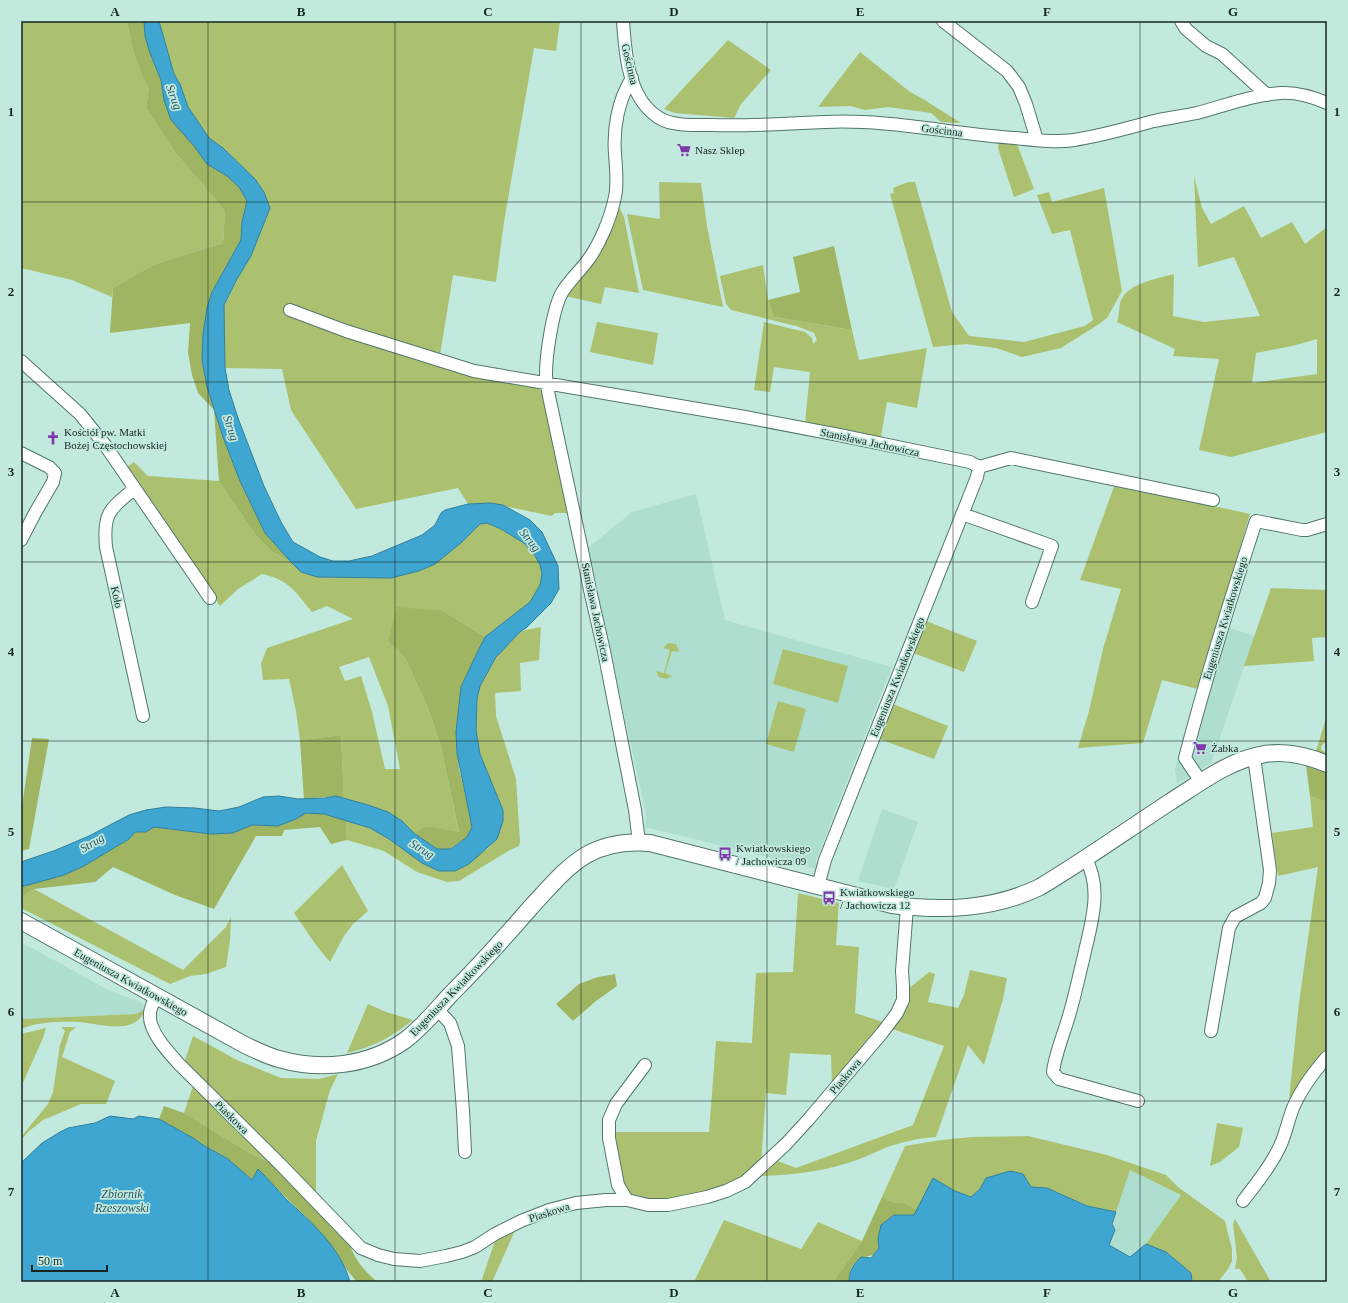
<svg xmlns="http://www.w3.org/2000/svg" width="1348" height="1303" font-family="Georgia,serif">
<rect width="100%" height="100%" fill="#c2e9dd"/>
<path fill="#aedecf" d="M696,494L725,620L892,667L816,860L817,869L645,827L646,814L588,548L632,512Z
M1217,624L1255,636L1211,763L1177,784L1175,769Z
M882,809L918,822L894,889L858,881Z
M21,942L110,991L139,1001L143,1004L145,1009L136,1014L21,1019Z
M1130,1170L1181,1195L1146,1244L1130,1257L1109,1245L1115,1230L1112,1224Z"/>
<path fill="#abc16f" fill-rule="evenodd" d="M21,21H127L132,47L142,76L149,88L146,108L174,151L225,211L223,243L153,265L113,288L112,297L72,280L21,268Z
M159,21H560L556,51L534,48L504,222L496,282L453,275L439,361L543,386L570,513H555L552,516L490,503L468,504L458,488L356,509L291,410L282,369L225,368L224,305L237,279L251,256L270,208L255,179L223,148L209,138L188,107L180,84L174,74Z
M728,40L771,70L741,104L734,118L675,113L664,109Z
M860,52L910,92L923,99L961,123L941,122L931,113L888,107L865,110L850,106L818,107Z
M999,142L1017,144L1034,189L1014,197L998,148Z
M1194,176L1202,208L1211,224L1244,206L1261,238L1292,222L1305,244L1327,227V432L1231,457L1199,450L1219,359L1173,356L1175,349L1117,322C1119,316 1119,310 1120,303C1126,283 1157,279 1174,274L1173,316L1204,322L1260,316L1234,257L1198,267ZM1317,339V374L1252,383L1256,353L1292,346Z
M659,182L701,183L707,226L723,307L643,290L627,214L660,219Z
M908,182H915L952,312L969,336L1024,342L1085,326L1093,320L1070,230L1052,234L1037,195L1049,192L1052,202L1104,188L1122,291L1107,318L1099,324L1061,348L1022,357L996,348L966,344L933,347L890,194L894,193L893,188Z
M618,205L624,217L639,293L605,287L601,304L565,296Z
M763,265L768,300L774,317L852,330L859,360L927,348L917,408L887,402L880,442L805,424L810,372L774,367L770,392L754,390L764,322L805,332L812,338L813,344L817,340L814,333L796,326L731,310L726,304L720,276Z
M597,322L658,333L653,365L590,352Z
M134,462L148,476L219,481L257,537L271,551L291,562L301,572L317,577L391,578L419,571L435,564L462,542L480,524L487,523L501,529L524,543L534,554L540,565L542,574L540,585L530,602L485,637L443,611L388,642L405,658L428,708L441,747L459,833L424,826L415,834L402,821L388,812L344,798L341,735L300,740L296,711L289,679L263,680L261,664L267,648L353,619L327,606L312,612C295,592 290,580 262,574L238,589L220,606L127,467ZM369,657L388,706L400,769H385L372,712L361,676L345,681L339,667Z
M1115,484L1250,514L1198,689L1162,680L1143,743L1078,748L1089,711L1103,649L1121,589L1080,580Z
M1271,588L1327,590V637L1312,638L1314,661L1244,666Z
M926,621L977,641L964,672L913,653Z
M541,627L539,660L520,663L521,691L495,693L496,716L516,779L520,842L519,846L510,850L459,881L447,882L417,872L384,851L347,840L346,820L370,828L389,839L405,851L486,850L497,839L503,821V810L493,786L480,754L476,730L477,699L480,686L496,657L521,631Z
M668,643L676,644L679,651V652L672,651L665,673L672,676L666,679L659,677L656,671L664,673L670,650L663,648Z
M783,649L848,666L838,703L773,684Z
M778,701L806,709L794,752L766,744Z
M893,704L948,726L934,759L879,739Z
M1327,715V741L1321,746V749L1323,751L1327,753V756L1316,751Z
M1310,796L1327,802V1052L1289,1099L1299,1003L1318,867L1278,876L1272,833L1313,827Z
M342,865L368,911L353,924L344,936L330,962L316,945L294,913Z
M34,889L183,970L226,927L231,917L230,940L226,967L206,974L190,976L170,984L21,908V897Z
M798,893L839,903L836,945L859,947L855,1013L886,1023L832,1088L831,1055L790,1053L786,1095L766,1093L761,1164L742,1182L706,1195L674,1200L636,1199L627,1193L623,1188L612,1132H709L716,1041L752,1043L756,973L793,972Z
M970,970L1007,978L1003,999L984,1065L968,1045L936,1137C919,1138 901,1142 885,1148C873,1153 861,1159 848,1163C819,1172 791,1175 761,1176L778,1161L796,1168L913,1125L944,1046L892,1029L907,990L929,972L935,974L928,1002L958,1008L964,995Z
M368,1004L386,1012L413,1020C390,1038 375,1046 347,1053Z
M145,1009C137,1036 100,1024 79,1022C63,1021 36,1022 21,1029V1019L136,1014Z
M61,1027H76L70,1032L62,1057L115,1081L106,1104H81L43,1120L28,1132L21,1140V1137L48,1104L53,1092L60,1045L65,1031Z
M46,1028L43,1038L21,1087V1034Z
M193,1036L237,1060L281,1078L319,1079L338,1074L330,1090L316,1141V1196L183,1066Z
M194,1083L273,1164L248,1152L184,1113Z
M1217,1123L1243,1128L1239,1147L1220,1162L1210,1166Z
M1028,1136L1107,1155L1166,1175L1178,1187L1225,1221L1232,1249V1261L1228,1269L1218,1282H1192L1191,1273L1166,1252L1146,1244L1181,1195L1130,1170L1116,1212L1087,1206L1047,1188L1031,1187L1023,1174L986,1178L980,1189L971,1197L955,1191L933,1178L917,1210L905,1203L891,1202L882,1197L905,1146L941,1140L972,1137Z
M1235,1219L1271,1282H1248L1240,1269H1235L1237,1258L1233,1224Z
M724,1220L801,1249L818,1222L862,1241L833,1282H694Z
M517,1226L492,1282H481L496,1238Z"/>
<path fill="#9fb562" d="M127,21H144L145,36L150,53L161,80L164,100L207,164L227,176L239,187L247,201L242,222L241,240L212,292L202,360L207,387L223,437L240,481L265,533L291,562L271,551L257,537L219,481L214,410L198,393L192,375L188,352L190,323L110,333L113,288L153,265L223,243L225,211L174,151L146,108L149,88L142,76L132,47Z
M834,246L852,330L774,317L768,300L800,292L793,257Z
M397,607L443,611L485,637L476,655L461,687L456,732L459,769L470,813L472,827L467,837L450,849H437L415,834L424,826L459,832L441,747L428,708L405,658L388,642Z
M341,735L344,798C332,795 318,798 304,799L300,740Z
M32,738L49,739L29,849L21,851V813Z
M1306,765L1327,773V802L1310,796Z
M306,813L324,814L346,820L347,840L331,844L320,827L284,830L282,836H256L214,909L175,895L113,867L95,882L34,889L21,897V887L64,875L84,866L129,839L135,832H146L154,827L211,834L233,833L252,825L278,826L296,819Z
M615,974L617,986L596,1001L573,1021L556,1004L579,984L598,977Z
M164,1106L184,1113L248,1152L273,1164L348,1237C353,1259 362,1268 377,1282H357L347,1270L332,1247L305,1216L258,1170L252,1180L228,1159L159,1119Z
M882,1197L891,1202L905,1203L917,1210L914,1216L894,1215L878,1239L879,1248L873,1255C857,1258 849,1264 849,1282H833L862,1241Z"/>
<path fill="#3ea6d0" stroke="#32809c" d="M144,21H159L174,74L180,84L188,107L209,138L223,148L255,179L264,192L270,208L251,256L237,279L224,305L225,368L229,390L238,418L264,486L281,522L293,542L320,557L333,561H349L372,556L422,535L435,525L441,513L445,510L468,504L490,503L503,505L530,520L542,532L558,566L559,589L551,603L526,628L521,631L496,657L480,686L477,699L476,730L480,754L493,786L503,810V821L497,839L469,864L455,871H439L422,863L389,839L370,828L324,814L306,813L296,819L278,826L252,825L233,833L211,834L154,827L146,832H135L129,839L84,866L64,875L21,887V862L56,850L89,836L129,815L146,810L166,807L195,808L219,811L239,807L263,797L279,796L298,799L325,798L336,796L368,805L388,812L402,821L415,834L437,849H451L467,837L472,827L457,753L456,732L461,687L476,655L485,637L530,602L540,585L542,574L540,565L534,554L524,543L501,529L487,523L480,524L462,542L435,564L419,571L391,578L317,577L301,572L291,562L265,533L240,481L223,437L207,387L202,360L203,334L207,308L212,292L241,240L242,222L247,201L239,187L227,176L207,164L194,146L171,120L164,100L161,80L150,53L145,36Z
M110,1116L133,1119L139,1116L159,1119L193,1138L203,1145L228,1159L252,1180L258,1169C268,1179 277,1189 286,1199C311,1222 341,1248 350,1282H21V1163L42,1143L60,1132L68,1128L95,1123Z
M1010,1171L1023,1174L1031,1187L1047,1188L1087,1206L1116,1212L1112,1224L1115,1230L1109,1245L1130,1257L1146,1244L1166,1252L1191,1273L1192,1282H849C849,1271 853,1265 861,1257L871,1258L879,1248L878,1239L881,1225L894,1215H914L933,1178L955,1191L971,1197L980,1189L986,1178Z"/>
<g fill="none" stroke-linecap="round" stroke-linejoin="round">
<g stroke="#52766c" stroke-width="14">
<path id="street" d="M623,21C625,52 628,95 655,115C660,119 667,122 673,123C685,126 700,125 712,125C751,126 788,124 826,122C888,119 953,134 1015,138C1034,140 1055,143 1074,140C1101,136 1128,128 1154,121C1168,118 1183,116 1197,113C1224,106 1252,95 1281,93C1297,92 1313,97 1327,103
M943,21L1007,71L1019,87L1026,104L1037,140
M1181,21L1186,29L1206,46L1222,54L1267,95
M632,78C618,100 613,129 615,154C616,169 618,182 615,197C611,217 600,244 588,260C580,271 570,280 563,291C553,306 546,355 546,374C546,383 548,392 550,401L584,560L590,590L604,651L635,810L639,842
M290,310L346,331L474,371L745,417L839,435L970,462L979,467
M21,361L80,414L105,445L210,598
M21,453L49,467L55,473L53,482L35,513L21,540
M979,467L1011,458L1213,500
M134,489C109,510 103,513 106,547L143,716
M962,514L1052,546L1032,602
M1201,782L1185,758C1206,678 1230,600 1256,521L1302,530H1307L1327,524
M1085,858C1104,889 1090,927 1083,960C1078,980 1074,1000 1068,1019C1063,1036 1055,1055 1053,1072L1059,1079L1138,1101
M818,886L825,860L977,477L979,467
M156,996C154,1001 150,1008 150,1014C148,1031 169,1053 180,1065L281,1165L361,1248L378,1255L394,1259L420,1261L446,1256L462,1252L475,1247L495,1234L521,1221L549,1210L576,1203L606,1200H627L648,1205H668L707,1197L726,1191L745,1182L786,1144L808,1120L882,1033L897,1013L903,1000V986L902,971L907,907
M437,1009L450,1023L458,1046L463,1111L465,1152
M1211,1031L1229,928L1235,917L1261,903L1265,898L1269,883L1270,870L1254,757
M627,1200L618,1185L609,1138V1120L616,1104L645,1065
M1243,1201C1255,1185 1268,1170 1277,1152C1285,1139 1287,1123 1293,1108C1301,1089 1313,1073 1327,1057"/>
</g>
<g stroke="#52766c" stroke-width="18">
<path id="secondary" d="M21,921L243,1044C255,1050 267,1056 279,1059C321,1071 368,1066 404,1041C422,1028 436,1010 451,994C479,966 505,937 531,907C569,866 589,838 650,843L892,905C943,911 993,910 1040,887C1085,860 1127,830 1170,802C1200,783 1229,760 1265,754C1285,751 1308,756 1327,764"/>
</g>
<use href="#street" stroke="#fff" stroke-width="12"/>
<use href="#secondary" stroke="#fff" stroke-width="16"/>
</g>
<path fill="none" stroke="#172622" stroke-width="1" stroke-opacity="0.55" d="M208,21V1282M395,21V1282M581,21V1282M767,21V1282M953,21V1282M1140,21V1282M21,202H1327M21,382H1327M21,562H1327M21,741H1327M21,921H1327M21,1101H1327"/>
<defs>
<g id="supermarket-bare" transform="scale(1.08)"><path d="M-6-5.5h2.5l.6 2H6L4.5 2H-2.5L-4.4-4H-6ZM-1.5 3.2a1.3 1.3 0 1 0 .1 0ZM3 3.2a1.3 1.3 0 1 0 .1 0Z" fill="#7e38ac" stroke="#c2e9dd" stroke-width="2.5" paint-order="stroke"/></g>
<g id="church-bare" transform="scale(1.08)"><path d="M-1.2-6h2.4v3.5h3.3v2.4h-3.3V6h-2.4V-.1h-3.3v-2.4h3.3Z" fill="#7e38ac" stroke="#c2e9dd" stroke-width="2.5" paint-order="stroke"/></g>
<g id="bus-bare" transform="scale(1.08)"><path d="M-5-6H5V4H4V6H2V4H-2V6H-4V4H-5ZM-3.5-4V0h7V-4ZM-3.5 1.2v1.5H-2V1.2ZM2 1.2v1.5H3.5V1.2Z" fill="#7e38ac" stroke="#c2e9dd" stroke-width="2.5" paint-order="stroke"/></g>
</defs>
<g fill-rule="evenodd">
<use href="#supermarket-bare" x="684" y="150"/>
<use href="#church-bare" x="53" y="438"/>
<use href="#supermarket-bare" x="1200" y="748"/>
<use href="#bus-bare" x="725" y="854"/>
<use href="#bus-bare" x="829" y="898"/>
</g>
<g text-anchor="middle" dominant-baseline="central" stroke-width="3.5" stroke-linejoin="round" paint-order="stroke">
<g font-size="11" fill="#172622" stroke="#c2e9dd">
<text transform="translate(630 64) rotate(77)">Gościnna</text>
<text transform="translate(942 130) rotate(7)">Gościnna</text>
<text transform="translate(870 442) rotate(12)">Stanisława Jachowicza</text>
<text transform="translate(117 597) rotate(77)">Koło</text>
<text transform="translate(596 612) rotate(78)">Stanisława Jachowicza</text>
<text transform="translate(1225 618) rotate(-73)">Eugeniusza Kwiatkowskiego</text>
<text transform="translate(897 677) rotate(-68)">Eugeniusza Kwiatkowskiego</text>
<text transform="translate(131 982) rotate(29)">Eugeniusza Kwiatkowskiego</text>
<text transform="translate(456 988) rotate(-46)">Eugeniusza Kwiatkowskiego</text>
<text transform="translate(845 1076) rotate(-50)">Piaskowa</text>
<text transform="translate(232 1117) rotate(45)">Piaskowa</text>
<text transform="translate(549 1212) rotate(-18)">Piaskowa</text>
</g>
<g font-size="11" fill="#172622" stroke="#c2e9dd" text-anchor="start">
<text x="695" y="150">Nasz Sklep</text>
<text x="64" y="432">Kościół pw. Matki<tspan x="64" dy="13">Bożej Częstochowskiej</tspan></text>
<text x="1211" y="748">Żabka</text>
<text x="736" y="848">Kwiatkowskiego<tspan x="736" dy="13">/ Jachowicza 09</tspan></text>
<text x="840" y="892">Kwiatkowskiego<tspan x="840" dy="13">/ Jachowicza 12</tspan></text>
</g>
<g font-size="12" font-style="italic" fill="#2a5467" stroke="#c2e9dd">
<text transform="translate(174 97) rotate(70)">Strug</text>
<text transform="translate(231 428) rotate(71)">Strug</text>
<text transform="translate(530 540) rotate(51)">Strug</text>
<text transform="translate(92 843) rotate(-31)">Strug</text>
<text transform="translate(422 849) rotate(31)">Strug</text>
<text x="122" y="1194">Zbiornik<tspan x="122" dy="14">Rzeszowski</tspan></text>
</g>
</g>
<rect width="1348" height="1303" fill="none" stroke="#c2e9dd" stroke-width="44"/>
<path d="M32 1265v6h75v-6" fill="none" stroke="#172622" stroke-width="2"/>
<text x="38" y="1265" font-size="12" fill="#172622" stroke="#c2e9dd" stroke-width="3" paint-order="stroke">50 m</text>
<rect x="22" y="22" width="1304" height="1259" fill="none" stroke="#172622" stroke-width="1.5"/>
<g font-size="13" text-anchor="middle" font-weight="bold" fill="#172622">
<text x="115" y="16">A</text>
<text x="301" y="16">B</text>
<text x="488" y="16">C</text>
<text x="674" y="16">D</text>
<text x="860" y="16">E</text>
<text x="1047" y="16">F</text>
<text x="1233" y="16">G</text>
<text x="11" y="116">1</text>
<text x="1337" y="116">1</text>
<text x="11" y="296">2</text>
<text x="1337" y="296">2</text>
<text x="11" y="476">3</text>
<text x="1337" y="476">3</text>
<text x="11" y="656">4</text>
<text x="1337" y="656">4</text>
<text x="11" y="836">5</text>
<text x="1337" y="836">5</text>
<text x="11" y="1016">6</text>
<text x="1337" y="1016">6</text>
<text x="11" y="1196">7</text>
<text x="1337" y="1196">7</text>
<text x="115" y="1297">A</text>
<text x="301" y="1297">B</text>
<text x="488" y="1297">C</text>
<text x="674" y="1297">D</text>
<text x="860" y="1297">E</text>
<text x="1047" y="1297">F</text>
<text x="1233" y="1297">G</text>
</g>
</svg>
